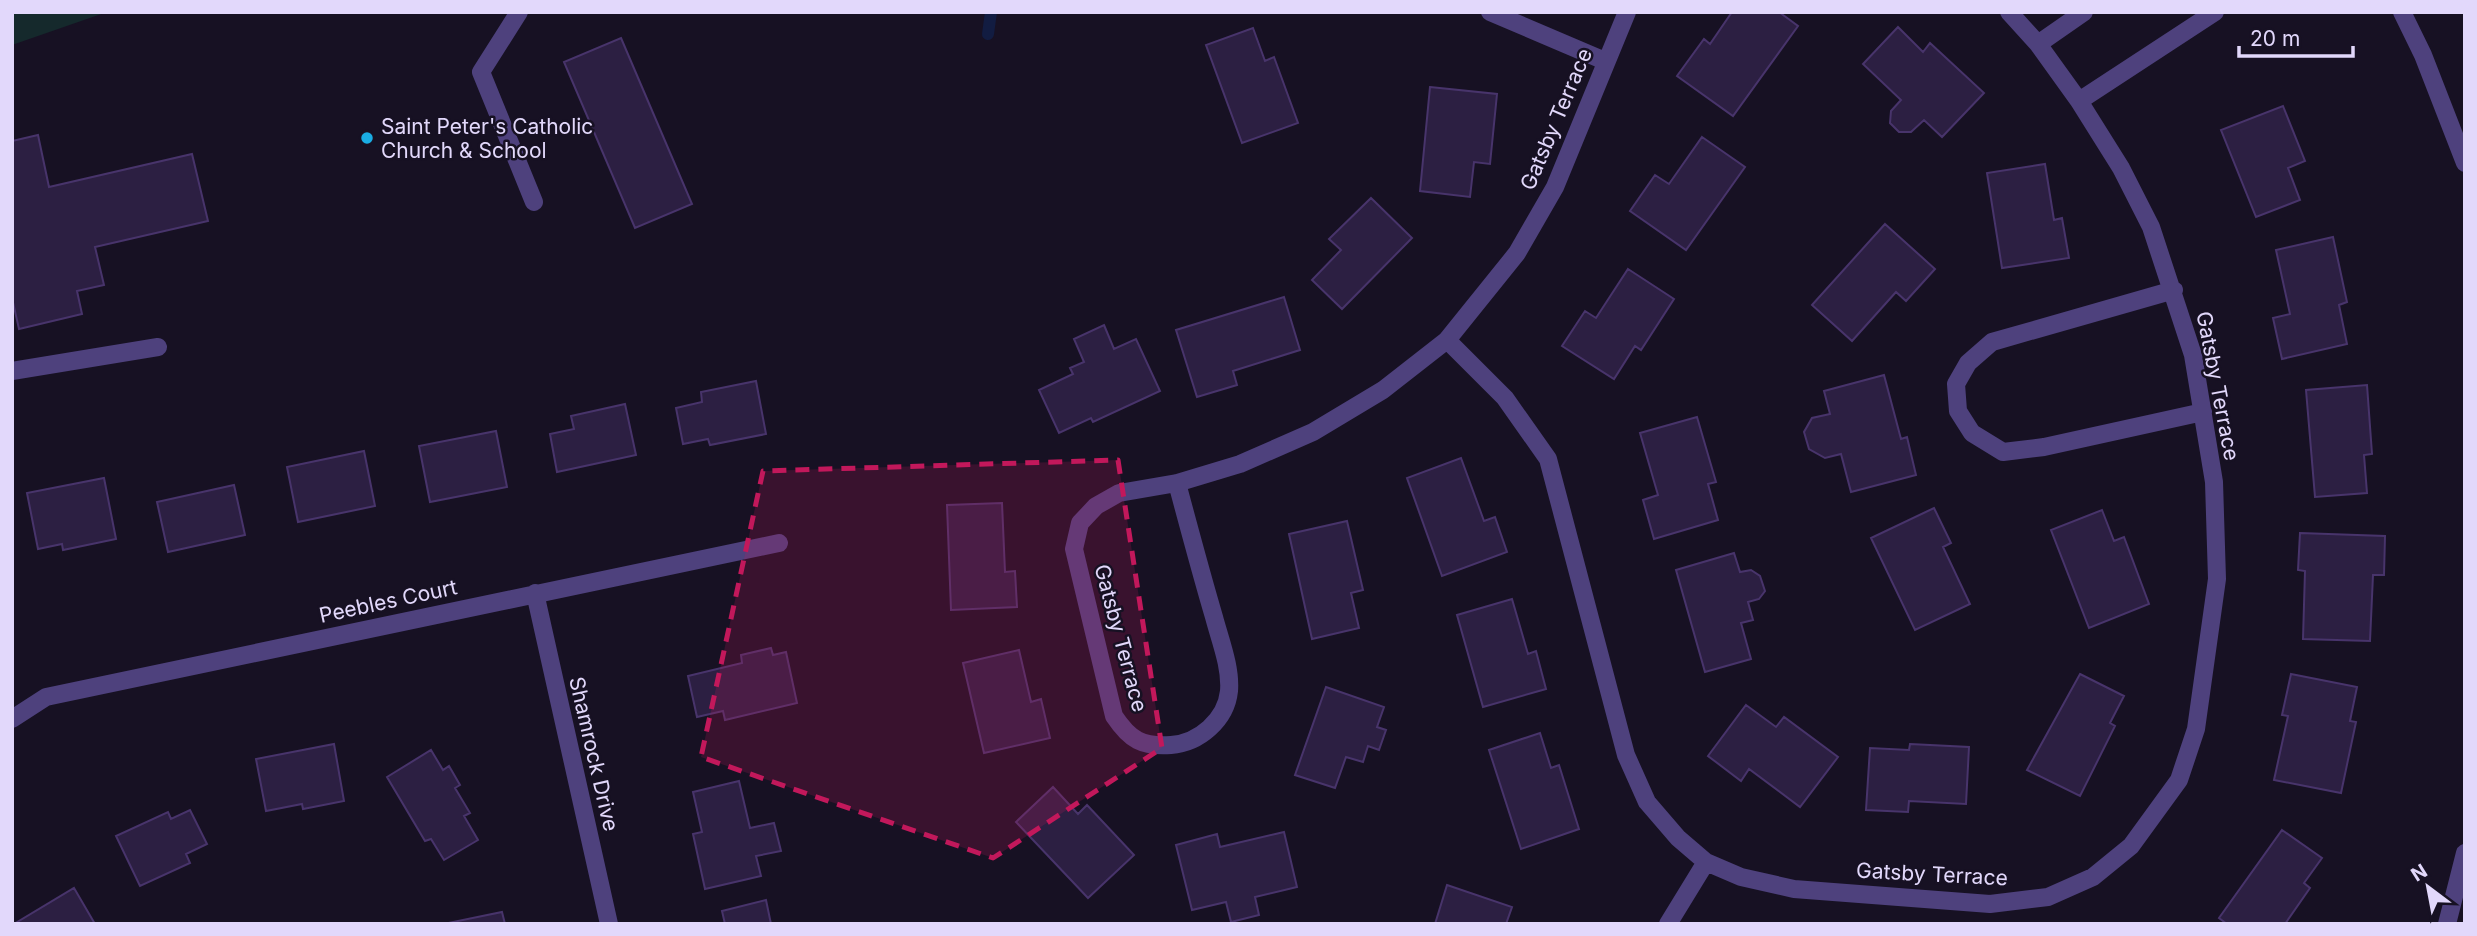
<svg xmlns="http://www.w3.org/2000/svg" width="2477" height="936" font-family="Inter,sans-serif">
<rect width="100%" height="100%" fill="#171123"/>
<path fill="#15292c" d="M12,12H107L12,45Z"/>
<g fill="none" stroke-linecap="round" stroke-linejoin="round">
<path stroke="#121c41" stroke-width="12" d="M988,34L991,12"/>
</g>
<path fill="#2c1f42" stroke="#48346b" stroke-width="2" d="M1732,12H1779L1798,26L1733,116L1677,76L1704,39L1710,44Z
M1898,27L1923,52L1930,43L1984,93L1942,137L1924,120L1911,132H1899L1890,123L1891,111L1901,100L1863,64Z
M1253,28L1265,61L1274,57L1298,123L1242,143L1206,45Z
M621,38L692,204L635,228L564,62Z
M1430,87L1497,94L1490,164L1474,162L1470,197L1420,191Z
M2283,106L2305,161L2288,168L2300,200L2256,217L2221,130Z
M38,135L49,187L192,154L208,221L95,247L104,285L77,291L82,314L19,329L12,298V141Z
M1702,137L1745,167L1686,250L1630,211L1655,175L1669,184Z
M2045,164L2054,220L2062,218L2069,258L2002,268L1987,173Z
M1371,198L1412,238L1342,309L1312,280L1341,250L1329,239Z
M1885,224L1935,269L1906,301L1896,292L1852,341L1812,305Z
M2333,237L2347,302L2339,305L2347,344L2282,359L2273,318L2290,314L2276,250Z
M1628,269L1674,299L1641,350L1635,346L1614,379L1562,346L1585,311L1596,318Z
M1284,297L1300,350L1233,371L1237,385L1197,397L1176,330Z
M1104,325L1114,349L1136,339L1160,391L1093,422L1091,418L1059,433L1039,390L1073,374L1070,368L1084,362L1074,339Z
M1884,375L1901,439L1907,437L1916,475L1851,492L1841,454L1825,458L1809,449L1804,432L1812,418L1830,414L1824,391Z
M756,381L766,434L710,445L708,439L683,444L676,408L702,402L701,392Z
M2367,385L2372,454L2364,455L2367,493L2315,497L2306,390Z
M625,404L636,455L557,472L550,434L574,429L571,416Z
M1697,417L1716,482L1708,484L1718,520L1654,539L1643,500L1658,495L1640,433Z
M496,431L507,487L430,502L419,446Z
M364,451L375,506L298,522L287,467Z
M1461,458L1484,521L1495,517L1507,552L1442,576L1407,478Z
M104,478L116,539L63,550L62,544L38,549L27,493Z
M234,485L245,535L168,552L157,502Z
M1002,503L1005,572L1015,571L1017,607L951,610L947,505Z
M1934,508L1951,543L1943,547L1970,604L1915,630L1871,538Z
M2102,510L2114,541L2124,537L2149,604L2089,628L2051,530Z
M1347,521L1363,590L1351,593L1359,628L1312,639L1289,534Z
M2300,533L2385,536L2384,575H2373L2370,641L2303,639L2305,571L2298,570Z
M1734,553L1740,572L1751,570L1760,576L1765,591L1759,599L1748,602L1753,620L1741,623L1751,659L1705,672L1676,570Z
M1512,599L1528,654L1536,651L1546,689L1483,707L1457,615Z
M771,648L773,655L786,652L797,703L725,720L723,711L697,717L688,676L742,663L741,655Z
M1019,650L1031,702L1041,699L1050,738L984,753L963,663Z
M2080,674L2124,696L2110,723L2115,726L2080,796L2027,770Z
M2291,674L2357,687L2350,721L2356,722L2341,793L2274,780L2288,716L2282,715Z
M1326,687L1384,707L1377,727L1386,730L1379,750L1368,746L1363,762L1346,757L1335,788L1295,775Z
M1746,705L1776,727L1784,717L1838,757L1800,807L1749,769L1741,781L1708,756Z
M1540,733L1551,768L1559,765L1579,829L1521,849L1489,750Z
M334,744L344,801L303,809L302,804L266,811L256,759Z
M1910,744L1969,747L1966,804L1909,801L1908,812L1866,810L1870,748L1909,750Z
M431,750L443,770L449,766L460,785L455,788L470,813L464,816L478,840L444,860L431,839L425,841L387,777Z
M739,781L750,828L774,823L781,851L756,856L761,876L705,889L693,834L702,832L693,792Z
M1053,787L1078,814L1087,805L1134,855L1088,898L1016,822Z
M190,810L207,844L186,854L190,863L140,886L116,836L168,812L171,819Z
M2282,830L2322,858L2304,883L2310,888L2285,924H2227L2219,918Z
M1284,832L1297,887L1255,897L1259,915L1231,922L1226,902L1192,910L1176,845L1217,834L1220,847Z
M1447,885L1512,907L1506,924H1435Z
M74,888L95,924H14Z
M766,900L771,924H725L722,911Z
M502,912L505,924H448V923Z"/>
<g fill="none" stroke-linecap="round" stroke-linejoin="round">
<path stroke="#4e417d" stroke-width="18" d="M519,12L481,72L534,202
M1490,12L1605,61
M2402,12L2423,55L2465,163
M2038,44L2084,12
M2079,101L2215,12
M2174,290L1992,342L1968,363L1956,384L1958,411L1972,433L2003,452L2044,447L2203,412
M1447,340L1505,398L1548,459L1626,755L1647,802L1678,838L1706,862L1741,877L1794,889L1990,904L2048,897L2093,877L2131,846L2179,780L2196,729L2217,579L2214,482L2193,355L2151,227L2121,168L2079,101L2038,44L2009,12
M12,371L158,347
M1177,483C1189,528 1201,573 1214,617C1220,640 1231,667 1229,691C1226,720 1199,743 1171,745C1142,747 1130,740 1114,716L1074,549L1080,523L1096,506L1119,493L1177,483L1240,464L1313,432L1383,390L1447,340L1517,253L1555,187L1627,12
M535,593L609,924
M12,719L46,697L779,543
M1668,924L1706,862
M2447,924L2465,853"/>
</g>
<path fill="#c2185b" fill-opacity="0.2" stroke="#c2185b" stroke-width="5" stroke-dasharray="14 9" stroke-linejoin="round" d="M1118,460L1162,748L993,858L701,757L763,471Z"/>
<circle fill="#1aade4" stroke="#171123" stroke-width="2.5" cx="367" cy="138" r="7"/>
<g text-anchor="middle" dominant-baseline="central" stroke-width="5" stroke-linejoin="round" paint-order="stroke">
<g font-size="21" fill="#e2d8fb" stroke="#171123">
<text transform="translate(1556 119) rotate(-67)">Gatsby Terrace</text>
<text transform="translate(2218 386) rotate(79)">Gatsby Terrace</text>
<text transform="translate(388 601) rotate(-12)">Peebles Court</text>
<text transform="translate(1121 638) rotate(75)">Gatsby Terrace</text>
<text transform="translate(594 754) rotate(77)">Shamrock Drive</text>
<text transform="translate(1932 874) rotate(3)">Gatsby Terrace</text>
</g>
<g font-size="21" fill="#e2d8fb" stroke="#171123" text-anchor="start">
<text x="381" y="126">Saint Peter's Catholic<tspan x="381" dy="24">Church &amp; School</tspan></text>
</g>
</g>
<rect width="2477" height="936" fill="none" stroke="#e2d8fb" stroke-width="28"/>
<g transform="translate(2428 887) rotate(328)" stroke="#171123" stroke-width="5" paint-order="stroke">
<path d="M0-5L12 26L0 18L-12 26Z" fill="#e2d8fb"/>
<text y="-10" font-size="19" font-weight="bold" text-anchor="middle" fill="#e2d8fb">N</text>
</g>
<path d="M2239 46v10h114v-10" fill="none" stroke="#e2d8fb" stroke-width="3.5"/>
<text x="2250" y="46" font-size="21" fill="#e2d8fb" stroke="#171123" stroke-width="5" paint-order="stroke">20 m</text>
</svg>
